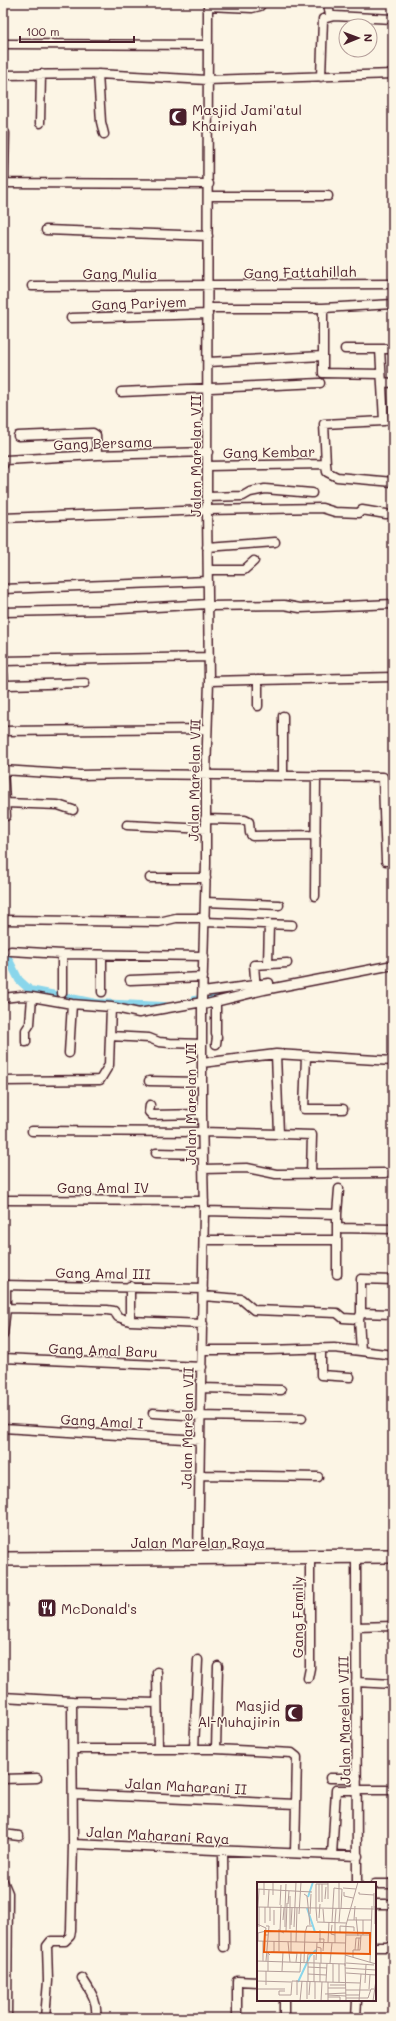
<svg xmlns="http://www.w3.org/2000/svg" width="396" height="2021" font-family="Mali,sans-serif">
<rect width="100%" height="100%" fill="#fcf5e5"/>
<filter id="ink" filterUnits="userSpaceOnUse"><feTurbulence type="fractalNoise" baseFrequency=".025" numOctaves="2"/><feDisplacementMap in="SourceGraphic" scale="8" xChannelSelector="R" yChannelSelector="G"/><feConvolveMatrix kernelMatrix="1 2 1 2 8 2 1 2 1" color-interpolation-filters="sRGB"/></filter>
<g filter="url(#ink)">
<g fill="none" stroke-linecap="round" stroke-linejoin="round">
<path stroke="#8ad6eb" stroke-width="8" d="M3,952L7,956L19,980L30,990L96,1003L164,1006
M195,1000L253,989"/>
<g stroke="#4a1f2b" stroke-width="11">
<path id="street" d="M328,3L330,16
M208,6L252,8L260,6L262,3
M8,44L208,45
M98,74L101,122L104,134
M3,75L98,74L207,80L393,74
M321,77L323,19L334,16L393,19
M40,123L41,74
M5,133L4,179L6,183L209,184
M209,196H328
M46,230L208,236
M32,286L393,284
M208,308H323L393,304
M323,308V356
M71,318L208,314
M345,349H393
M208,362L323,356V373L381,374
M382,382L393,383
M121,392L320,383
M18,436L93,433L96,435L97,455
M326,464L324,424L384,421L380,349
M3,465L5,460L97,455L208,452
M208,466L326,464L327,472L337,477L393,482
M207,497L243,496L250,492L265,489L312,493
M3,518L207,510L322,508L335,512L359,513L362,510L386,514
M207,547L275,542
M208,570H244L254,561
M3,589L208,581
M209,606L284,605L300,608L393,604
M3,612L103,610L208,604
M3,661L209,657
M3,674L4,683L7,685L85,683
M209,681L393,677
M258,706V680
M283,716V776
M3,731L207,729
M3,770L80,775L130,774L383,777L384,811H393
M3,770L6,816
M5,803L58,805L73,810
M384,811L386,861H393
M205,819L245,820L249,822L250,833L252,836L316,835
M127,825L206,829
M150,878H206
M315,896L316,776
M205,902L279,905
M3,920L159,922L176,918H205
M204,922L292,925
M11,951L62,954L204,956
M62,954V993
M268,964L269,924
M130,980L203,977
M256,990L254,965L287,963
M102,992V955
M203,992L269,983
M3,998L21,996L32,997L72,1004L111,1007L139,1013L203,1002
M203,1005L264,990L393,965
M110,1036L149,1038L159,1042L170,1043L202,1044
M26,1042V1030L30,1024L32,997
M216,1044L217,1037L216,1034V1002
M69,1053L72,1004
M306,1056L304,1109H343
M202,1063L276,1054L393,1061
M3,1081L100,1080L109,1065L111,1007
M149,1081L202,1082
M150,1105L149,1112L152,1115L202,1114
M32,1131L202,1132L279,1134L276,1054
M279,1134L312,1135L311,1174
M156,1153L202,1154
M203,1169L247,1168L276,1174L385,1173
M3,1200L204,1201
M204,1211L337,1214V1274
M337,1214L339,1189
M337,1228L393,1229
M204,1240H337
M3,1285L203,1289
M6,1285V1308L107,1310L114,1311L118,1317L130,1321L203,1324
M203,1296L241,1299L254,1310L337,1313L343,1318L359,1319
M361,1313L393,1314
M130,1321V1286
M3,1335L6,1308
M321,1348V1375L350,1377
M202,1350H268L334,1348L361,1351L359,1319L361,1313V1279L393,1280
M361,1351L393,1355
M3,1358L202,1367
M201,1388L281,1390
M153,1413L200,1416L302,1418
M3,1428L200,1440
M199,1475L318,1477
M356,1556L357,1883
M198,1557L204,1211L202,1114V1001L206,864V775L209,681L207,510L208,3
M356,1627L393,1626
M157,1672L158,1749
M308,1678L310,1668V1557
M356,1682L393,1684
M3,1697L72,1701L73,1844L358,1856
M72,1701L157,1703
M74,1749H216L292,1753L297,1757L295,1853
M194,1749L198,1660
M216,1749L218,1666
M330,1778H357
M3,1779L37,1778
M74,1794L296,1804
M3,1834L19,1836
M223,1851L224,1947
M332,1855L336,1790H393
M3,1881L8,1893L7,2018
M375,1884H393
M375,1904H393
M375,1947H393
M82,1978C91,1992 98,2001 96,2018
M45,2018L48,1981L47,1946L51,1941H65L70,1936L71,1930L73,1844
M237,2018V1981L258,1982
M284,2018V2000
M356,2018L357,2000"/>
</g>
<g stroke="#4a1f2b" stroke-width="16">
<path id="primary" d="M3,1559L393,1556"/>
</g>
<use href="#street" stroke="#fcf5e5" stroke-width="8"/>
<use href="#primary" stroke="#fcf5e5" stroke-width="13"/>
</g>
</g>
<defs>
<g id="mosque-square" transform="scale(1)"><rect x="-9" y="-9" width="18" height="18" rx="4" fill="#4a1f2b" stroke="#fcf5e5"/><path d="M3.5-4.9A6 6 0 1 0 3.5 4.9A5 5 0 1 1 3.5-4.9Z" fill="#fff"/></g>
<g id="restaurant-square" transform="scale(1)"><rect x="-9" y="-9" width="18" height="18" rx="4" fill="#4a1f2b" stroke="#fcf5e5"/><path d="M-5-6h1v4h1v-4h1v4h1v-4h1v5L-1.5 .5V6h-2V.5L-5-1ZM5-6V6H3V1.5H1.5Q1.5-4 5-6Z" fill="#fff"/></g>
</defs>
<g fill-rule="evenodd">
<use href="#mosque-square" x="178" y="117"/>
<use href="#restaurant-square" x="47" y="1608"/>
<use href="#mosque-square" x="294" y="1713"/>
</g>
<g text-anchor="middle" dominant-baseline="central" stroke-width="3" stroke-linejoin="round" paint-order="stroke">
<g font-size="14" fill="#4a1f2b" stroke="#fcf5e5" text-anchor="start">
<text x="192" y="109">Masjid Jami'atul<tspan x="192" dy="16">Khairiyah</tspan></text>
<text x="61" y="1608">McDonald's</text>
<text x="280" y="1705" text-anchor="end">Masjid<tspan x="280" dy="16">Al-Muhajirin</tspan></text>
</g>
<g font-size="14" fill="#4a1f2b" stroke="#fcf5e5">
<text transform="translate(300 272) rotate(-1)">Gang Fattahillah</text>
<text x="120" y="273">Gang Mulia</text>
<text transform="translate(139 303) rotate(-2)">Gang Pariyem</text>
<text transform="translate(103 443) rotate(-2)">Gang Bersama</text>
<text transform="translate(269 452) rotate(-1)">Gang Kembar</text>
<text transform="translate(195 456) rotate(-90)">Jalan Marelan VII</text>
<text transform="translate(194 780) rotate(-89)">Jalan Marelan VII</text>
<text transform="translate(190 1104) rotate(-90)">Jalan Marelan VII</text>
<text x="103" y="1187">Gang Amal IV</text>
<text transform="translate(103 1273) rotate(1)">Gang Amal III</text>
<text transform="translate(103 1350) rotate(2)">Gang Amal Baru</text>
<text transform="translate(102 1421) rotate(3)">Gang Amal I</text>
<text transform="translate(187 1428) rotate(-89)">Jalan Marelan VII</text>
<text x="198" y="1542">Jalan Marelan Raya</text>
<text transform="translate(297 1617) rotate(-90)">Gang Family</text>
<text transform="translate(344 1720) rotate(-91)">Jalan Marelan VIII</text>
<text transform="translate(186 1786) rotate(3)">Jalan Maharani II</text>
<text transform="translate(158 1835) rotate(3)">Jalan Maharani Raya</text>
</g>
</g>
<g transform="translate(257 1882)">
<rect width="119" height="119" fill="#fcf5e5"/>
<path fill="none" stroke="#8ad6eb" stroke-width="2" d="M51,15L56,0M50,26L58,50M41,100L53,74L59,68"/>
<path fill="none" stroke="#b59f9b" stroke-width="1" d="M16,0V13M82,0V27M71,1V17M86,6L99,7M0,7L55,10M87,10V14L96,16M102,10V12L117,13M47,12L50,14L53,43M7,13V0M68,17L69,5M62,20V2M65,20V2M31,22L32,9M23,23L24,3M24,23L23,49L27,51M0,25L119,27M1,25L2,7M11,25L12,8M28,26L29,2M59,26V2H71M59,26L60,39M117,26V11M66,27L67,40M42,32L44,0M53,32L54,12M99,35L101,54M62,36L63,22M26,38L27,26M90,38H115M97,38L98,24M13,39V25M60,40L89,41M75,40L77,6L85,7L84,27M78,40L79,27M82,40L83,27M8,41V25M0,42L9,46L8,53H11M118,42V24M17,43V28M34,43L35,26M75,43L74,52L78,53V61M9,44H12L9,79M2,45V25M28,45V26M37,45L39,0M33,47V14M29,49L30,21M83,50V44L97,45V49M78,53V40M89,53H114M106,53V38M62,57H67L66,69M0,59L89,61M1,59V51L9,49M31,60L33,80M39,60L40,26M63,61V48M71,61L72,40M60,65L64,66V81M98,68L99,56H104M101,68L102,56M22,69V47M14,70H17V59M33,71H40L39,80M34,71V50M88,73L119,82M96,75V68H103L104,53M59,78L60,60M0,79L88,82M6,79V59M47,80L48,51L50,44H55M113,80L115,24M50,81L51,72H54M73,81L75,61M88,81L89,119M89,81L117,83M88,84L89,43L101,0M51,85L70,86M88,86L119,88M0,89L43,90L44,71M11,89V71L13,73M25,89L26,70M89,91L119,93M51,92L69,93M0,99L34,100M51,99V81M57,100V73M63,100V81M69,100L70,81M76,100V82M82,100V82M108,101L109,83M9,103V89M73,103H89M71,106H89M0,107H28M112,107L113,93M89,108H113M28,109H22V113H34L35,99L103,101M68,112L89,111M40,113V98M52,113L53,100M71,113L89,114M89,113H102M71,115H83V119M89,116H111L114,107H117M50,117V99M58,117V100M43,119L45,99M64,119L65,100M71,119V100M102,119L104,92M116,119L119,98"/>
<path fill="#e8590c" fill-opacity="0.15" stroke="#e8590c" stroke-width="2" d="M8,49L113,51V72L7,70Z"/>
<rect width="119" height="119" fill="none" stroke="#4a1f2b" stroke-width="2"/>
</g>
<rect width="396" height="2021" fill="none" stroke="#fcf5e5" stroke-width="16"/>
<rect x="8" y="8" width="380" height="2005" fill="none" stroke="#4a1f2b" stroke-width="1.5" filter="url(#ink)"/>
<g transform="translate(358 38) rotate(89)"><circle r="19" fill="#fcf5e5" stroke="#b59f9b"/>
<path d="M0-3L7 15L0 10L-7 15Z" fill="#4a1f2b"/>
<text y="-6" font-size="11" font-weight="bold" text-anchor="middle" fill="#4a1f2b">N</text>
</g>
<path d="M20 36v6h114v-6" fill="none" stroke="#4a1f2b" stroke-width="2"/>
<text x="26" y="36" font-size="12" fill="#4a1f2b" stroke="#fcf5e5" stroke-width="3" paint-order="stroke">100 m</text>
</svg>
